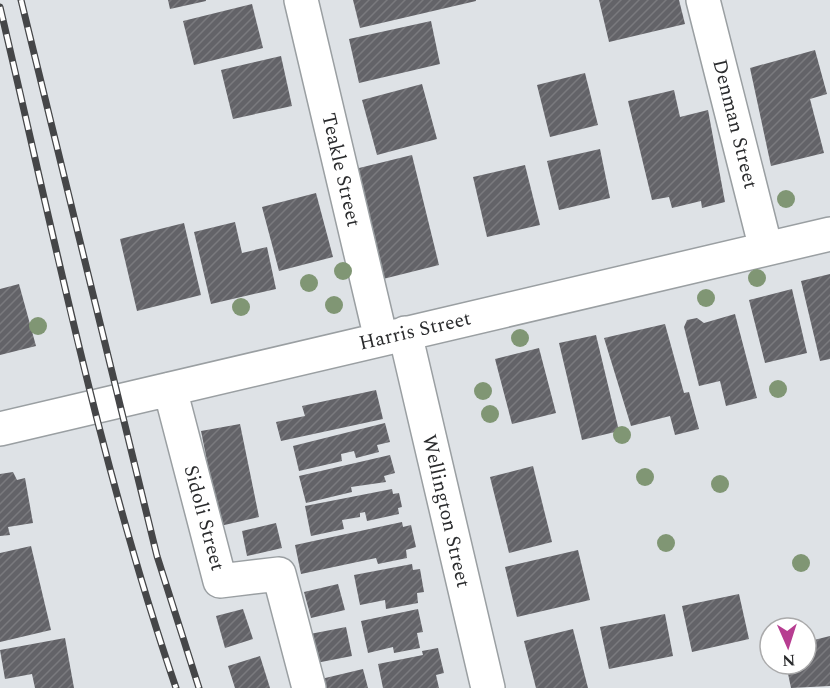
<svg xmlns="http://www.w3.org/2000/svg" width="830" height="688" font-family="Spectral,serif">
<defs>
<pattern id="building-hatch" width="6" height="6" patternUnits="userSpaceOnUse" patternTransform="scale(1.5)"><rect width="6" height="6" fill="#636368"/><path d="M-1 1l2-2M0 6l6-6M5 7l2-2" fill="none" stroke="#7a7a7e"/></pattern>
</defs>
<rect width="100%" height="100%" fill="#dee2e6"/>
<path fill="url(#building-hatch)" d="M168,0H206V1L170,9Z
M353,0H476V1L360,28Z
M599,0H679L685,24L609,42Z
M252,4L263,48L194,65L183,21Z
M431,21L440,64L359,83L349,39Z
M815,50L827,94L810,99L824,153L771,166L750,68Z
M281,56L292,106L233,119L221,70Z
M585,73L598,125L550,137L537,85Z
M422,84L437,139L377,155L362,100Z
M674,90L680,117L708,110L725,202L702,208L701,201L672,208L669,197L652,200L628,101Z
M600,149L610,198L559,210L547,161Z
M412,155L439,265L383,279L355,169Z
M525,165L540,225L487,237L473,177Z
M316,193L333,257L279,271L262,207Z
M235,222L242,253L267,247L276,289L211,304L194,232Z
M184,223L201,295L137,311L120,239Z
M830,274V359L820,361L801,281Z
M19,284L36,346L0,355V289Z
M792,289L807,353L765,363L749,300Z
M735,314L757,398L726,406L720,381L699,386L684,327L687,320L697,318L704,323Z
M665,324L684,393L689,392L699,429L675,435L670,416L631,426L604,338Z
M596,335L619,431L582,440L559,343Z
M539,348L556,413L512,424L495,359Z
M376,390L383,419L281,441L276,422L305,416L302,406Z
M385,423L390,442L377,445L379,452L356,458L354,451L341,454L342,461L299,471L293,446Z
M240,424L259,517L220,526L201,431Z
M390,455L395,473L384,476L386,482L351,487L352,492L306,503L299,476Z
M533,466L552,542L509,553L490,477Z
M13,472L17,480L25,478L33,523L8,527L10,535L0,536V474Z
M392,489L393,494L399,493L402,507L398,508L399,514L367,521L365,512L360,513V517L342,520L344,529L311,536L305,506Z
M402,522L403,527L411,525L416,547L406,550L407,558L378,564L376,558L301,574L295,545Z
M276,523L282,548L247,556L242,531Z
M31,546L51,630L0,642V553Z
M578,550L590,600L517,617L505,567Z
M412,564L413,570L420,569L424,592L417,593L418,603L386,609L385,600L360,605L354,575Z
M338,584L345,610L311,618L304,592Z
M739,594L749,639L692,652L682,606Z
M243,609L253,639L225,648L216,616Z
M418,609L423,632L417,633L420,648L394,653L393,647L368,653L361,621Z
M665,614L673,656L609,669L600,627Z
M346,627L352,656L316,663L310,634Z
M573,629L588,688H536L524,641Z
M812,634L814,640L830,636V686L791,688L786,664H806V635Z
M65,638L74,688H35L32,674L5,679L0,650Z
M438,648L444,673L436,675L439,688H383L378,664L423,655L422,651Z
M260,656L270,688H235L228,666Z
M363,669L368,688H323L321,679Z"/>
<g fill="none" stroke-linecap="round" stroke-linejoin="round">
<g stroke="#9a9fa2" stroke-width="36">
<path id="minor" d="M301,0L381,339
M703,0L766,249
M405,333L488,688
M170,389L220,581L279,574L309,688
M0,429L830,234"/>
</g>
<use href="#minor" stroke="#fff" stroke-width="33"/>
<g stroke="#454648" stroke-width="7">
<path id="rail" d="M21,0L157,556L199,688
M0,7C54,235 100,466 176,688"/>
</g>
<use href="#rail" stroke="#fff" stroke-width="4.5" stroke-dasharray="14" stroke-linecap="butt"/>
</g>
<g fill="#809674">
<circle cx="786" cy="199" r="9"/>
<circle cx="343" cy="271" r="9"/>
<circle cx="757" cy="278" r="9"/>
<circle cx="309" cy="283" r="9"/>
<circle cx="706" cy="298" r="9"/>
<circle cx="334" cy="305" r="9"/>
<circle cx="241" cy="307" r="9"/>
<circle cx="38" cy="326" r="9"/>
<circle cx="520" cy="338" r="9"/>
<circle cx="778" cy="389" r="9"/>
<circle cx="483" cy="391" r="9"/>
<circle cx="490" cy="414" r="9"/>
<circle cx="622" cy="435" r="9"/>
<circle cx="645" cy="477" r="9"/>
<circle cx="720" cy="484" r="9"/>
<circle cx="666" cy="543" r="9"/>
<circle cx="801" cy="563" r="9"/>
</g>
<g text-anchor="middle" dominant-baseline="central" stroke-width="6" stroke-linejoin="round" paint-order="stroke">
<g font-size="20" fill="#2a2b2d" stroke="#fff">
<text transform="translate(735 124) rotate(76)">Denman Street</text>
<text transform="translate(341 170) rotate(77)">Teakle Street</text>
<text transform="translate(415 331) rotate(-13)">Harris Street</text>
<text transform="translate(446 511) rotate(77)">Wellington Street</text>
<text transform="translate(204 518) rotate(75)">Sidoli Street</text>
</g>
</g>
<g transform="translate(788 646) rotate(177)"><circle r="28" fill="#ffffff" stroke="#aaaaab" stroke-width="1.5"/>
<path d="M0-4.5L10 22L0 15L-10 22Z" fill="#b73d91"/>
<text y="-9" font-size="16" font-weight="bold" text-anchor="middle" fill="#2a2b2d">N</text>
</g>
</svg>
